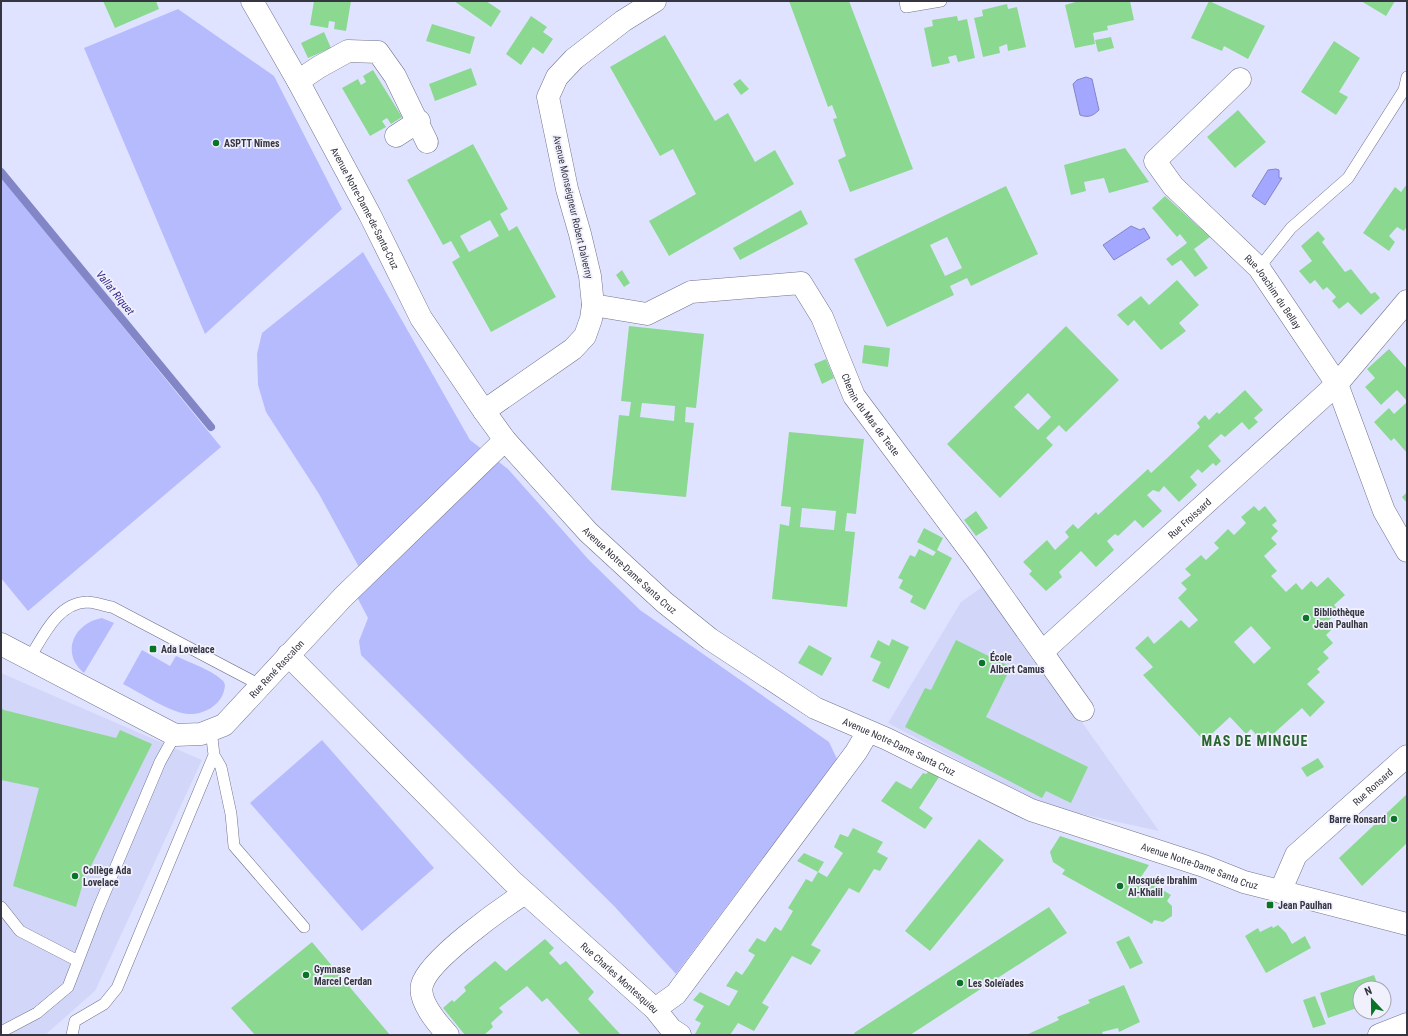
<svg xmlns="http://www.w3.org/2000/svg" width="1408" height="1036" font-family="'Roboto Condensed',sans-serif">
<rect width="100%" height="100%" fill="#e0e3ff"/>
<path fill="#d2d6f9" d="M985,585L1159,831L1045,806L888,723L961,602Z
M1,673L202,760L95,991L45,1035H1Z"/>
<path fill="#b6bbfe" d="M178,9L274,76L342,209L205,334L84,48Z
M1,177L221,447L28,611L1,578Z
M363,252L470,440L508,469L589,560L640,610L829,742L837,759L676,974L614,906L361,655L359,641L368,618L357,597L360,569L319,494L266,412L258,385L257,354L262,333Z
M102,618L114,623L84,673C60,653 74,623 102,618Z
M142,650L170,666L176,656C190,663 210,669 222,680C226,683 225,687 224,691C220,706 203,715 188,714C171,713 139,692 123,684Z
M322,740L434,868L362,931L250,803Z"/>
<path fill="#a3a7ff" stroke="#8285c6" d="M1086,77L1092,79L1099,110C1093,116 1088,118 1080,115L1073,84L1077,80Z
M1276,169L1279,170V178H1282L1265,205L1252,196L1268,170Z
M1131,226L1140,230L1144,228L1150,238L1114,260L1103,245Z"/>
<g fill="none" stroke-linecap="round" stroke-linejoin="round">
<path stroke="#8285c6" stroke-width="8" d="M1,172L211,427"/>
</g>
<path fill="#8bd991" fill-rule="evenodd" d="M103,1H156L159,9L115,28Z
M314,1H351L346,31L334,29L335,22L329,21L328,28L310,25Z
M454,1H486L501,11L491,27Z
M789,1H849L913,169L850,192L838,160L846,156L833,119L837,118L832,105L828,107Z
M1079,1H1130L1134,20L1107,26L1108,30L1093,33L1095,44L1075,48L1065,5Z
M1209,1L1265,26L1248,59L1224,46L1222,51L1191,38Z
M1361,1H1395L1386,16Z
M1007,4L1008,9L1017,7L1026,47L1008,51L1007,44L999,47L1000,53L983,57L974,18L983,16L982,10Z
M531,16L547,27L543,32L553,39L543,54L533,47L521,65L506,54Z
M957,16L958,21L967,19L975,58L958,62L956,55L948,57L950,63L932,67L924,28L933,26L932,20Z
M432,24L475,37L470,54L426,41Z
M324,32L331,48L308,58L301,43Z
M665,35L715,121L728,113L755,162L775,150L794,184L669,256L649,221L696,194L673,149L660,156L610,67Z
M1111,37L1114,48L1098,52L1095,40Z
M1334,41L1360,58L1339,92L1348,97L1336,115L1301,92Z
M471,68L477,85L435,101L429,84Z
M373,70L402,117L391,124L387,118L382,121L386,127L370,136L342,88L358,79L361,85L366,82L363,76Z
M740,79L749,89L741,95L733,84Z
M1238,110L1266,142L1235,168L1207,137Z
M473,144L508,209L500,214L509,231L517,226L556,297L491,332L452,262L460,257L451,241L443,245L407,180ZM490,220L499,236L469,252L460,236Z
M1125,148L1149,182L1109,193L1104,178L1084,182L1086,191L1071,195L1064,165Z
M1407,184V226L1404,231L1397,227L1389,236L1395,242L1389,251L1363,233L1395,187L1401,192Z
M1006,186L1038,254L971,286L967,278L950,286L954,295L887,327L854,259ZM947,237L962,268L945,276L930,245Z
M1165,196L1210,237L1194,249L1208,268L1195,277L1181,260L1172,266L1166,259L1187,243L1180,234L1177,237L1152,208Z
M801,210L808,224L740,260L733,248Z
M1318,231L1325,239L1322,242L1345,272L1351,269L1371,294L1375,292L1380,298L1361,315L1348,302L1339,309L1332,301L1336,297L1327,287L1323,290L1315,280L1310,284L1299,271L1312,261L1301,246Z
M622,270L630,283L624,287L616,275Z
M1177,280L1199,305L1179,323L1186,331L1161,350L1134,320L1128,326L1117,315L1141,296L1149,305Z
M629,326L704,334L696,408L686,407L685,422L694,423L686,497L611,490L619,415L629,416L631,402L621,401ZM642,403L675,406L674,421L640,417Z
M1066,326L1119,380L1066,432L1059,425L1046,438L1053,445L1000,498L947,444ZM1028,393L1051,417L1038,430L1014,407Z
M864,345L890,348L888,367L862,363Z
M1389,349L1407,369V401L1397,390L1381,405L1365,387L1375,378L1367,369Z
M826,359L834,378L822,384L814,364Z
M1245,390L1263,410L1254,418L1258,422L1249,430L1242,422L1225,437L1221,434L1208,446L1221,461L1216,466L1213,463L1202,473L1198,469L1190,477L1197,485L1179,502L1164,486L1159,492L1153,490L1147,495L1162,511L1143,528L1135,520L1118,536L1115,534L1107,541L1114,550L1096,567L1081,551L1059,572L1062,577L1046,591L1029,574L1032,571L1023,562L1047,540L1055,550L1069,537L1065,532L1073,524L1078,529L1096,512L1098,515L1148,469L1151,473L1195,432L1200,427L1197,423L1205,415L1209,420L1217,412L1219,414Z
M1407,402V453L1394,438L1391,441L1374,422L1389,408L1394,414Z
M789,432L864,439L856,514L847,513L845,531L855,532L847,607L772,599L780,524L789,526L791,507L781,506ZM802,508L836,511L834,530L800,527Z
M1407,492V503L1402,497Z
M1254,506L1259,511L1265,506L1277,521L1272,525L1278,531L1271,538L1277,544L1264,556L1277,571L1271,576L1286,592L1296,583L1302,590L1311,581L1317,587L1328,577L1345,595L1334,605L1339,611L1329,620L1335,626L1326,635L1333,643L1323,652L1329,658L1317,669L1320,672L1307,684L1325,702L1310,717L1302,708L1272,735L1268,731L1260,739L1251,729L1246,734L1230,717L1204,741L1143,675L1153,667L1135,648L1148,636L1154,644L1181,620L1189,628L1198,620L1178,598L1187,589L1181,583L1191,575L1185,569L1201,555L1206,560L1219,548L1214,543L1228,529L1234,535L1246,523L1241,517ZM1251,626L1271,648L1254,664L1234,642Z
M976,511L988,528L976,536L964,520Z
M924,528L943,538L937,550L952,558L925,610L910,602L913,596L899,588L903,580L898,578L910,555L915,557L919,549L933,556L936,552L917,542Z
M892,639L909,647L889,689L872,681L881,662L870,657L878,640L889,646Z
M956,640L1011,667L986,717L1088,767L1071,803L1046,791L1042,798L905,727L925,688L931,690Z
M809,645L832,658L822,676L798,663Z
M1,708L4,710L116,738L120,730L152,744L84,880L76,907L13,886L39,788L1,780Z
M1318,758L1324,767L1307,777L1301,768Z
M929,771L939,777L919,808L933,818L925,829L881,801L896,781L911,789L923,773L926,774Z
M1407,794V843L1362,886L1339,858Z
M853,828L883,842L877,852L888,858L880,871L874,869L859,893L849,888L811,945L821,950L811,965L792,956L762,1003L769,1007L754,1031L738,1023L730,1035L695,1034L701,1023L695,1020L704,1006L693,1000L700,992L729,1006L738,991L726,986L736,971L742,975L749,965L755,955L748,951L757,938L765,942L775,927L781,931L793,911L788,908L806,879L812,882L818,872L797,861L804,853L824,862L818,872L827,877L843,853L834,847L840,834L848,837Z
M1060,836L1149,865L1141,877L1171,895L1167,901L1172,906V916L1163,922L1154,920L1152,924L1062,874L1065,870L1053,862L1050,852Z
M979,839L1004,860L930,951L905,931Z
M1049,907L1067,933L910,1035H855L854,1033Z
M1278,925L1286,933L1292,944L1305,936L1311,948L1266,973L1245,936L1258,928L1260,932L1272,926L1273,928Z
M1129,936L1143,963L1130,969L1116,942Z
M545,939L554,948L549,953L560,965L566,961L594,992L588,999L621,1035H581L547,998L542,1002L527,986L499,1008L503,1012L491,1023L493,1027L484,1035H465L443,1008L452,1000L454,1002L466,991L464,987L495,961L506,971Z
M312,942L390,1035H255L231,1008Z
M1374,975L1379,988H1360V1007L1328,1018L1320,993Z
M1124,985L1140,1022L1119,1032L1118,1028L1102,1032L1103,1035H1026L1059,1020L1057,1017L1090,1003L1088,1000Z
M1315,996L1326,1024L1313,1028L1303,1000Z"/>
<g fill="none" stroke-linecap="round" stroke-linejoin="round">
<g stroke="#71738c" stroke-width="12">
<path id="lane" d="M905,1L906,7L941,1
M1259,268L1291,228L1348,178L1404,90L1407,77
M29,659C43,637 57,603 87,602C95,602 104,606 112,607L260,685
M214,755L221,767L231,814L234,846L304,927
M1,907L20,931L78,961
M1,1032L37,1013L68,987L98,909L160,762L175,735
M72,1035L75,1021L104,1004L117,988L214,755L211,730"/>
</g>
<g stroke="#71738c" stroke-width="23">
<g id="street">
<path id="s1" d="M252,1L298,81L370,215L421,318L484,411L505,440L588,532L664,602L710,639L815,708L887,739L1031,810L1204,866L1244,882L1407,924"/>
<path id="s2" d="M1240,79L1155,161L1173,186L1259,268L1337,384L1384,511L1407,551"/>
<path d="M298,81L319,67L348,51L378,52L395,76L427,142"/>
<path d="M396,136L419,121"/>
<path id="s3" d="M593,305L647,314L691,292L801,283L822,317L854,396L976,559L1083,710"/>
<path d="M484,411L573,349L585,336L591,319L593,305L590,276L580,234L567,189L548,97L557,77L574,59L623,21L655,1"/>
<path id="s4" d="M1,644L175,735L201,734L224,725L343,597L505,440"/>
<path id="s5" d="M1042,652L1337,384L1407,301"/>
<path id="s6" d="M288,655L512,881L655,1009L671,1029L680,1035"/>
<path id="s7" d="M1280,892L1296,855L1407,756"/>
<path d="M655,1009L676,994L856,752L868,732"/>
<path d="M448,1035C438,1024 418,1001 422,985C428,960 502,908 525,893"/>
<path d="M1379,1035L1407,1024"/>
</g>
</g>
<use href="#lane" stroke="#fff" stroke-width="11"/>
<use href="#street" stroke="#fff" stroke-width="22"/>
</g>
<g fill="#097426" stroke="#f0f1fd" stroke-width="1.5">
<circle cx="216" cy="143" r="4"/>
<circle cx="1306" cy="618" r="4"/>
<rect x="149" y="645" width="8" height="8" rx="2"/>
<circle cx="982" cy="663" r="4"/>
<circle cx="1394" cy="819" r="4"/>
<circle cx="75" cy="876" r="4"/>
<circle cx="1120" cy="886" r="4"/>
<rect x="1266" y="901" width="8" height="8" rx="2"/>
<circle cx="306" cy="975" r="4"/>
<circle cx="960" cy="983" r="4"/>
</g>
<g text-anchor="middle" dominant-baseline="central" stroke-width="3.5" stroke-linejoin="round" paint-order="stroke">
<g font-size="10" font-weight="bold" fill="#353641" stroke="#f0f1fd" text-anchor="start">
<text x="224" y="143">ASPTT Nîmes</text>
<text x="1314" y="612">Bibliothèque<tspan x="1314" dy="12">Jean Paulhan</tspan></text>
<text x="161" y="649">Ada Lovelace</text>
<text x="990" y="657">École<tspan x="990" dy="12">Albert Camus</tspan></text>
<text x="1386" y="819" text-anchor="end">Barre Ronsard</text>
<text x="83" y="870">Collège Ada<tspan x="83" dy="12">Lovelace</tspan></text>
<text x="1128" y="880">Mosquée Ibrahim<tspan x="1128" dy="12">Al-Khalil</tspan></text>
<text x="1278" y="905">Jean Paulhan</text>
<text x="314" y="969">Gymnase<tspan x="314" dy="12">Marcel Cerdan</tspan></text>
<text x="968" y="983">Les Soleïades</text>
</g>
<g font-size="10" fill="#353641" stroke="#f0f1fd">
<text transform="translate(573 207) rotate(77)">Avenue Monseigneur Robert Dalverny</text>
<text stroke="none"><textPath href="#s1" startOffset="236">Avenue Notre-Dame-de-Santa-Cruz</textPath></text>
<text stroke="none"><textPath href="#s2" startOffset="295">Rue Joachim du Bellay</textPath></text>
<text stroke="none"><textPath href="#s3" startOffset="364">Chemin du Mas de Teste</textPath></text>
<text stroke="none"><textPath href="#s5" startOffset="199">Rue Froissard</textPath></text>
<text stroke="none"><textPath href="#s1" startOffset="688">Avenue Notre-Dame Santa Cruz</textPath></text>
<text stroke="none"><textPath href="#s4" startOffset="324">Rue René Rascalon</textPath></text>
<text stroke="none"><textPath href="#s1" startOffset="1012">Avenue Notre-Dame Santa Cruz</textPath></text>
<text stroke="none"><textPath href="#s7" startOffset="143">Rue Ronsard</textPath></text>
<text stroke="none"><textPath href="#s1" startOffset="1336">Avenue Notre-Dame Santa Cruz</textPath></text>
<text stroke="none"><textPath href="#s6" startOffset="463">Rue Charles Montesquieu</textPath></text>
</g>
<g font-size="11" font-style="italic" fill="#35288b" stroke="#f0f1fd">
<text transform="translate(115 293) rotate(51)">Vallat Riquet</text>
</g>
<g font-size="14" font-weight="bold" letter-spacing="1" fill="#2a6431" stroke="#f0f1fd">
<text x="1255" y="741">MAS DE MINGUE</text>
</g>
</g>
<rect width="1408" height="1036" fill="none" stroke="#353641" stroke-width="4"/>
<g transform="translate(1372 1000) rotate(338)"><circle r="19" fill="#f0f1fd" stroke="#a5a6b2"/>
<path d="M0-3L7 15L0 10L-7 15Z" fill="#097426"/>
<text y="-6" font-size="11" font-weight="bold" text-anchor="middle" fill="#353641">N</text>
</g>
</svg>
